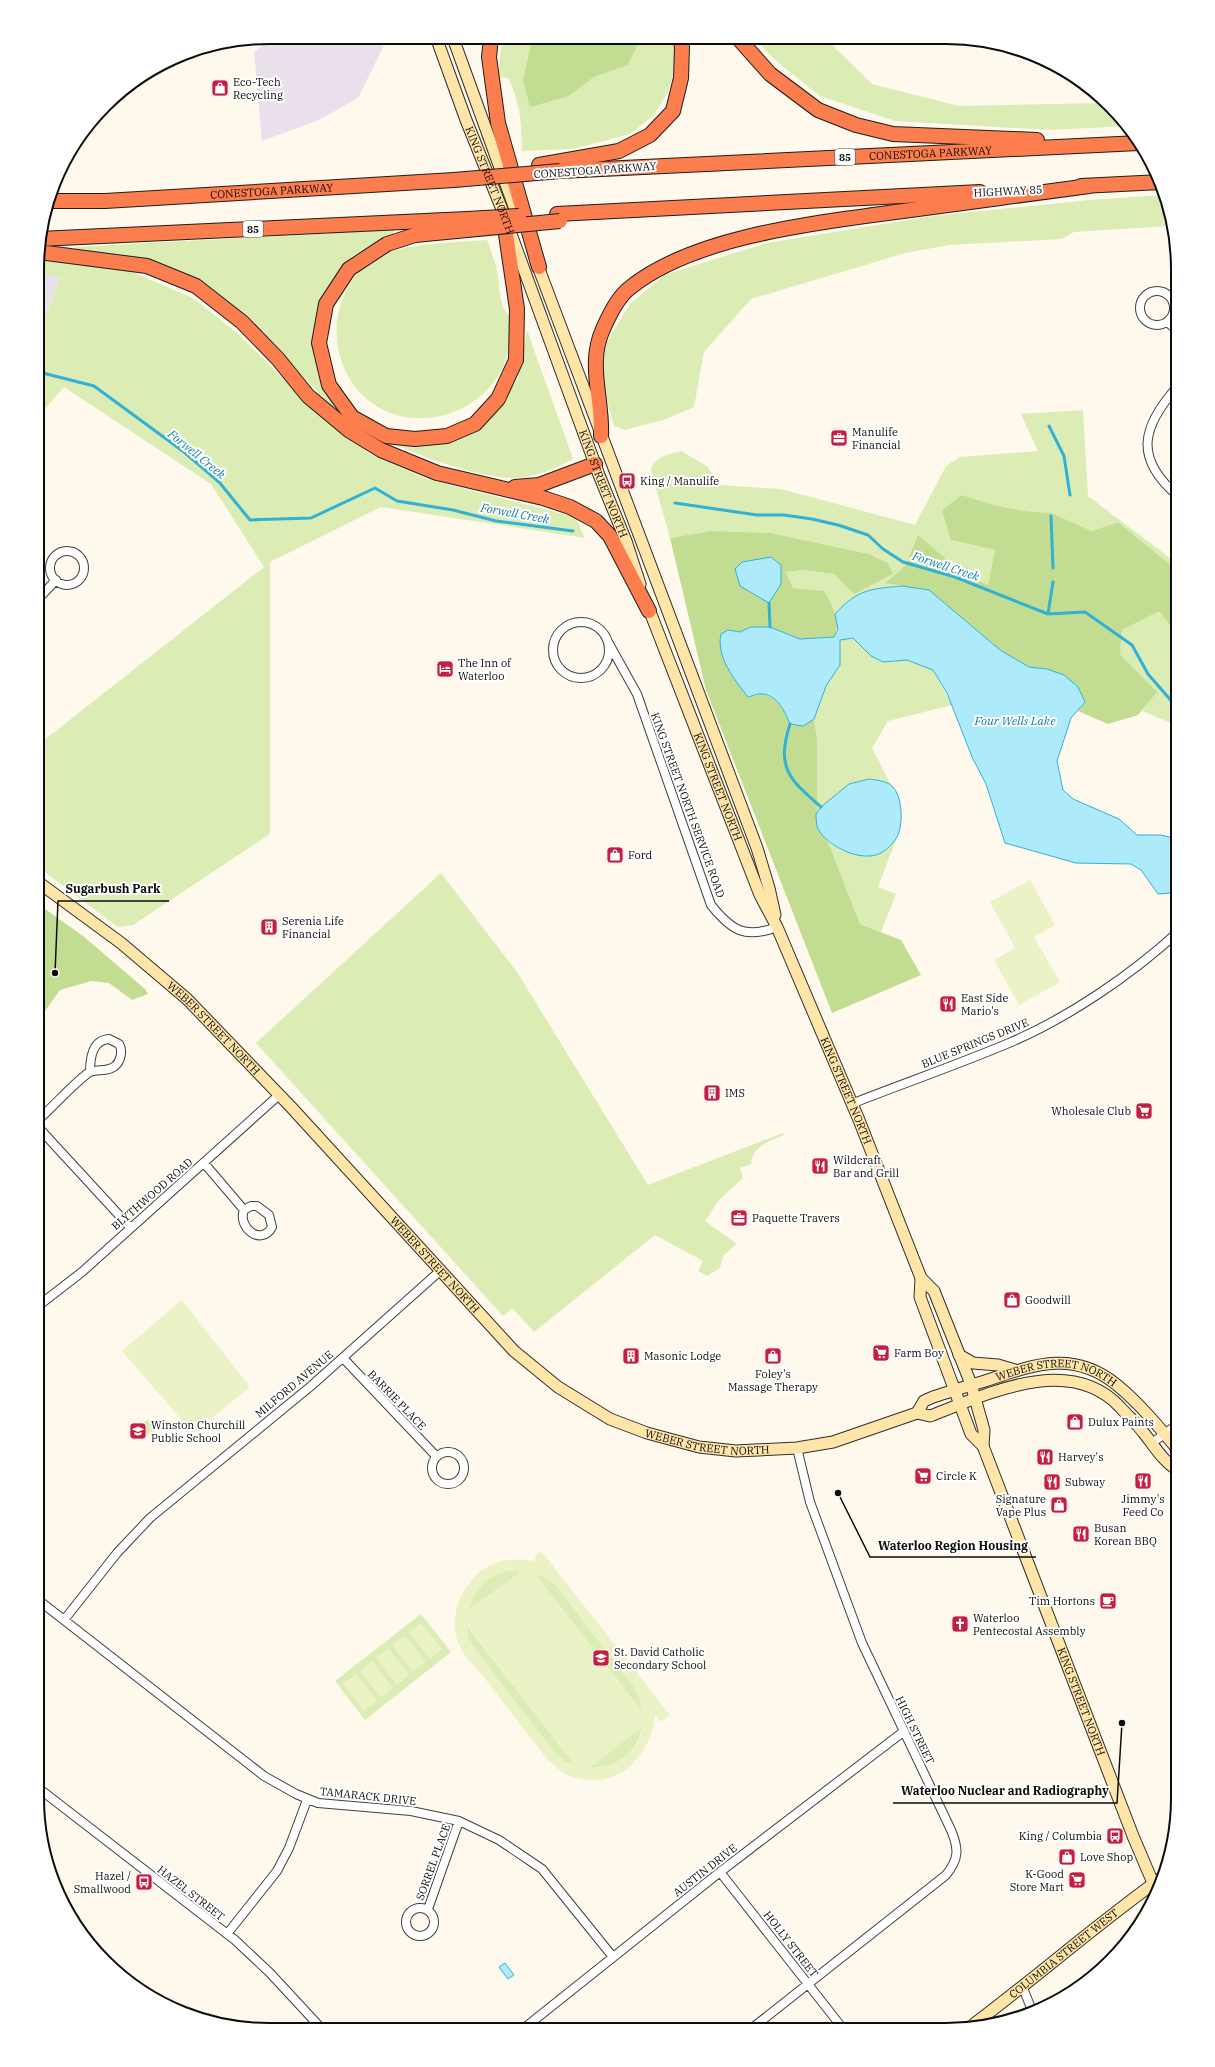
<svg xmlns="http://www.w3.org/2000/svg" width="1215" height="2067" font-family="'IBM Plex Serif',serif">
<rect width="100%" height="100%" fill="#fff8ed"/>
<path fill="#e9e0ec" d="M274,37H374L383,47L358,98L319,120L262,141L254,52Z
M39,274L60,276L39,335Z"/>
<path fill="#dbecb4" d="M502,38H532L523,80L569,96L594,77L628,65L641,38H673L676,64L668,92L653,116L630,134L573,149L522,151C521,122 521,104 508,78L498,77Z
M753,38L826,39L872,84L959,106L1105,103L1128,126L1049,130L895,121L820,96L775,60Z
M1163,195L1169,226L1074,232L1062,239L949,245L905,253L751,299L704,352L694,407L666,419L625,430L614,426L605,394L603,374L606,343L630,304L664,275L767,243L933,216L1089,200Z
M394,230L393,235L351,257L330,284L319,311L315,346L320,379L342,417L243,314L203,285L75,252V247Z
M487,240C490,248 493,257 496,266C499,278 499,292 502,304C503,310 509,314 510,320C511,328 510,340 509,347C499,408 421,439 372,403C323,367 325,289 377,257C398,244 460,242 487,240Z
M39,259L130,271L193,298L238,334L326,421L370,454L427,479L575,517L585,538L381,507L270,562V834L133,925L118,927L38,867V745L264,567L211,484L64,387L39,416V335L60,277L39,274Z
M527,330L573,459C556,468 535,478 515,478C471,477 421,455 380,439L482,426L518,379Z
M1083,410L1088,496L1178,564V571L1118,522L1092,531L1051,513L1024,511L994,505L962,495L951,540L995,550L988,586L962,572L918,535L905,566L886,582L902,586C870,589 858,589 835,614L824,591L792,588L786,572L802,570L834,574L854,593L893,574L888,563L869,554L771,533L711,531L670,538L651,470C654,456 669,455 681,451L708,467L718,485L781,489L915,525L946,466L960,457L1038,451L1021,414Z
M1159,610L1178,635V665L1169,686L1178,692V726L1142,711L1156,692L1120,654L1122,630Z
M853,638L871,656L883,662L907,660L933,670L952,705L888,721L872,748L891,785L869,779L821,807L816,814L817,739L814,719L826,686L840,665V640Z
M899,832L878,887L896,894L881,932L860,924L828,842L842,851L893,842Z
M441,873L517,972L648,1185L783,1133L784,1135C768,1142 753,1145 751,1164L740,1168L743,1178L719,1200L705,1221L737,1244L723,1256L720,1268L707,1276L698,1271L703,1261L655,1235L534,1332L512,1308L503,1316L256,1043Z
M142 1427a7 7 0 1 1 14 0a7 7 0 1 1-14 0Z
M516,1570L521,1572L468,1610C476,1587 490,1571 516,1570Z
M535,1574L543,1576L556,1585L635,1688L640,1699L642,1712Z
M421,1614L451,1652L365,1720L335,1681Z
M467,1626L575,1765L564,1761L554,1752L476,1651L468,1637Z
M642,1727C638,1754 615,1768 589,1768Z"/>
<path fill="#c2dd92" d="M532,38H641L628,65L594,77L569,96L530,107L523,80Z
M962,495L994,505L1024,511L1051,513L1092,531L1118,522L1178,571V635L1159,611L1122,630L1120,654L1157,692L1138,715L1108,724L1078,711L1085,702L1047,669L1029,668L1000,650L929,590L885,583L905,566L918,535L962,572L988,585L995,550L951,540L942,510Z
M711,531L771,533L869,554L888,563L893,574L854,594L834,574L802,570L786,572L793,588L824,591C832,605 842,622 834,637L800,639L770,627H751L740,632L728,630L755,696L762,693L776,700L786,713L803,726L814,719L817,739V828L828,842L860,924L901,940L921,975L832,1013L706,690L670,538Z
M1178,665V692L1169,686Z
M38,904L83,936L145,989L148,994L132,1000L109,983L91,981L60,990L38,1021Z"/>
<path fill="#ebf2c6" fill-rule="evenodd" d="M1030,880L1055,925L1034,937L1060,982L1019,1005L994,960L1015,948L990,902Z
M182,1300L250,1387L193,1433L122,1351Z
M541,1551L670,1715L661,1722L655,1714C652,1757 615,1793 570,1776C562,1773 555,1766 548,1760C527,1734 507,1707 486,1680C478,1670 466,1659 460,1647C449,1624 456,1599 471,1581C487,1560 512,1557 537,1561L534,1557ZM516,1570L520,1572L469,1610C475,1587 491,1571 516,1570ZM535,1574L543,1576L556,1585L635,1688L640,1699L642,1711ZM468,1626L574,1764V1765L564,1761L554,1752L476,1651L468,1637ZM642,1727C641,1753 613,1769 589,1768Z
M421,1623L442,1649L430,1659L409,1632Z
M405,1635L426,1662L413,1672L392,1645Z
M388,1648L409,1675L397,1685L376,1658Z
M372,1661L393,1688L381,1698L360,1671Z
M356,1674L377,1701L364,1711L343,1684Z"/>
<path fill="#aeebfa" stroke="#31b1d5" d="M771,557L781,565V584L769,603L740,586L735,569L742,562Z
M902,586L929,590L1000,650L1029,667L1047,669L1064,675L1078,687L1085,702L1071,718L1057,761L1063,790L1073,799L1119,819L1137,835H1161L1178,839V886L1171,893L1158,894L1141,870L1131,864L1076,863L1005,843L986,784L972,757L947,693L933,670L907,660L883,662L871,656L853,638L840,640V665L826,686L814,719L803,726L790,724C785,712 778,696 763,694C759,693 752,696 748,697C734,679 716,657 721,634L728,630L740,632L751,627H770L800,639L834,637L838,629L835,614C858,589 870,589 902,586Z
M869,779C875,780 887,781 892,786C902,795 903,820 899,832C897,840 888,849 881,853C862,863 828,847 818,829C816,825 816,819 816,814L821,807L849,784Z
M505,1963L514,1975L508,1979L499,1967Z"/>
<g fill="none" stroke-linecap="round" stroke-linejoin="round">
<path stroke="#31b1d5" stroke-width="3" d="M39,372L94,386L184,452L219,482L250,520L311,518L375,488L397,501L453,510L496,521L573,531
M1049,426L1064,456L1070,495
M675,503L757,515H784L812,519L838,525L868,535L883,549L903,562L955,577L1048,614L1085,612L1132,645L1148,674L1174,704L1178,706
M1051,516L1053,568
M769,603L770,627
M1048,614L1053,582
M790,724C776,768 789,779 821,807"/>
<g stroke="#404040" stroke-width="10">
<path id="street" d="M1140 308a17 17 0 1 1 34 0a17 17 0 1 1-34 0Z
M1167,322L1178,331
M1178,496C1133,458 1142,426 1178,386
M50 568a17 17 0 1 1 34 0a17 17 0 1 1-34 0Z
M39,598L56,580
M553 650a28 28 0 1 1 56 0a28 28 0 1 1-56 0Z
M608,642L637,694L711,905C732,931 745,939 777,927
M851,1104C904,1083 957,1065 1009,1043C1068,1018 1131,975 1178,932
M38,1120C55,1105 70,1087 88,1073C96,1068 107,1073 115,1066C121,1061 123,1050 119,1044L109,1039C92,1040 90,1058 90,1072
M38,1127L130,1227
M204,1163L244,1210
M251,1206H257L269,1215L272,1227C261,1247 237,1227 244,1210Z
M38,1306L82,1272L279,1095
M343,1358L436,1456
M1152,1443L1178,1424
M432 1468a16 16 0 1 1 32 0a16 16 0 1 1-32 0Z
M37,1599L264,1776L296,1794L318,1803L411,1811L459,1821L499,1840L542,1869L613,1957
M64,1620L117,1553L150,1518L311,1386L441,1270
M37,1787L235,1940L270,1973L321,2028
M720,1872L844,2030
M406 1922a14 14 0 1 1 28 0a14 14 0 1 1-28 0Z
M428,1909L459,1821
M227,1934L277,1871L289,1848L307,1800
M1023,1988L1033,2013
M523,2029L720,1872L903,1732
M751,2029L946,1875C959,1859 959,1849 951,1830L862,1643L810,1502L797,1448"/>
</g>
<g stroke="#2f2f2f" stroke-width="13">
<g id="secondary">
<path id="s1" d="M436,37L466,120L503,212L599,475L626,541L640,584"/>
<path d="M453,38L520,223"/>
<path d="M536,261L757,848L769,888L775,915"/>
<path id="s2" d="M647,604L760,895L777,927L859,1120L921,1278L934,1291L971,1384L984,1430L983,1446"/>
<path id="s3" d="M38,882L121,943L187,999L291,1107L514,1351L558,1387L610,1419L647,1433L699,1447L736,1451L797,1448L833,1442L917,1413L930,1416C988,1394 1069,1353 1120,1407C1128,1416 1136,1423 1143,1432C1153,1444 1163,1462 1178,1470"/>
<path id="s4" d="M921,1278L920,1297L971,1434L983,1446L1133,1836L1156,1890"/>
<path d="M959,1355L973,1363L998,1365L1015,1370"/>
<path id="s5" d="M917,1413L924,1401L933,1397C951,1391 968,1386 985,1381C1033,1365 1073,1349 1117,1385C1140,1404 1159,1427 1178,1450"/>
<path id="s6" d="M974,2024C1038,1976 1098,1923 1164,1876"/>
</g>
</g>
<g stroke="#1e1e1e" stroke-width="16">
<g id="highway">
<path d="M491,38L489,57L498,123L539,267"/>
<path d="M738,38L770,74L818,110L856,125L893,134L1037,140"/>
<path d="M539,165L619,151L650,135L673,111L681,78L682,47L680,38"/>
<path id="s7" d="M560,171L1139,143"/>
<path d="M1081,186L1161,182"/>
<path id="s8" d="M51,201H105L454,180"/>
<path d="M557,214L980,192"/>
<path d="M467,230L415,235L387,244L349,269L326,304L319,343L329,385L352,417L386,436L415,439L447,436L475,424L498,399L516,360L517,309L503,214"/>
<path d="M39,239L467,219"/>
<path d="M39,252L147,266L196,286L242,322L278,359L308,396L350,431L381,450L437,473L543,498L570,507L596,521L610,536L649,611"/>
<path d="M601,436C603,400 587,364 603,329C609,316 618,296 631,287C696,235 822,222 903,211C965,203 1027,194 1089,186"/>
<path d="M515,487L539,485L595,464"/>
</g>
</g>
<use href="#street" stroke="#fff" stroke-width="8"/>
<use href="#secondary" stroke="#ffe5a8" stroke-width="11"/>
<use href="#highway" stroke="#fc7d4d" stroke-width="14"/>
<g stroke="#1e1e1e" stroke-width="16" stroke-linecap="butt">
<path id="highway-bridge" d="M454,180L560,171
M467,219L519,216
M467,230L560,221"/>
</g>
<use href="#highway-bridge" stroke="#fc7d4d" stroke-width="14"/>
</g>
<defs>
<g id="shop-square" transform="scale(0.9)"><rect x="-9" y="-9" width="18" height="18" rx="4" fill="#c51d44" stroke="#fff"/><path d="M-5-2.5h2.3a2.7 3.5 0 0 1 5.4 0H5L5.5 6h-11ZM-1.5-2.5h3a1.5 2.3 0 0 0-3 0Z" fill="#fff"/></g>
<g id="office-square" transform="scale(0.9)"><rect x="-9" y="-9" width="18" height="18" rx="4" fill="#c51d44" stroke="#fff"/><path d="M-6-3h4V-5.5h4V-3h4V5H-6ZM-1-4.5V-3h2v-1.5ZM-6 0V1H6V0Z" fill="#fff"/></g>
<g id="bus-square" transform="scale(0.9)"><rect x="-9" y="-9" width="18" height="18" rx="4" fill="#c51d44" stroke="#fff"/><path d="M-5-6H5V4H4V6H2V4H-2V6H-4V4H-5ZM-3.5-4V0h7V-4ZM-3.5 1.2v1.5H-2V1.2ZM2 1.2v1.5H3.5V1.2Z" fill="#fff"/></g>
<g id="hotel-square" transform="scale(0.9)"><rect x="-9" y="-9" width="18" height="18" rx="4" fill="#c51d44" stroke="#fff"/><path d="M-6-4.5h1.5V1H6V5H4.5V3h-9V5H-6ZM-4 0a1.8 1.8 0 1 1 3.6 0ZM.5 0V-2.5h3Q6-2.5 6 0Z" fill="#fff"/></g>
<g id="building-square" transform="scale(0.9)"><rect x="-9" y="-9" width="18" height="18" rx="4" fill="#c51d44" stroke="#fff"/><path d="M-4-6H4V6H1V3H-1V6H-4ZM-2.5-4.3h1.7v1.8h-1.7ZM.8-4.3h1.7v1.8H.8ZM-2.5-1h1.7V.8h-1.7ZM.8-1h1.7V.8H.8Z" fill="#fff"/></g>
<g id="restaurant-square" transform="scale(0.9)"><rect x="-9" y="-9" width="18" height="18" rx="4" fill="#c51d44" stroke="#fff"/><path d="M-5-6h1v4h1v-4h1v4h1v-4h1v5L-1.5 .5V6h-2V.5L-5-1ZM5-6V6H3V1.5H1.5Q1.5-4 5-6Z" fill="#fff"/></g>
<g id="supermarket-square" transform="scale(0.9)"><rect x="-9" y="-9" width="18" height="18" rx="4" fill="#c51d44" stroke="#fff"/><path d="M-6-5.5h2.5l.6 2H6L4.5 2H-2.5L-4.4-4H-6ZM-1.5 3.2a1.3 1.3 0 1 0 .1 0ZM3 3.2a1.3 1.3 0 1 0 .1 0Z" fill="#fff"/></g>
<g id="school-square" transform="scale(0.9)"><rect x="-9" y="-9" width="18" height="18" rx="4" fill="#c51d44" stroke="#fff"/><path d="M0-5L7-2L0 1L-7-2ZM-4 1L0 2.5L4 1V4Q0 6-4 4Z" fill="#fff"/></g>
<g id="cafe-square" transform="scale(0.9)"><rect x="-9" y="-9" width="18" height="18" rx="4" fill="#c51d44" stroke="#fff"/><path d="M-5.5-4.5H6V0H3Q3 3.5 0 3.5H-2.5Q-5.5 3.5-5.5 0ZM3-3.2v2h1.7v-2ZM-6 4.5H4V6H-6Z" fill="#fff"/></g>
<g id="church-square" transform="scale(0.9)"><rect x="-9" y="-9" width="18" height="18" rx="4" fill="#c51d44" stroke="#fff"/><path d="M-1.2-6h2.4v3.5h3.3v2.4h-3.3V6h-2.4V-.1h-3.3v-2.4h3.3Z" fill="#fff"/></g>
</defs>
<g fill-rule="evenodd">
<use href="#shop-square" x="220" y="88"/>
<use href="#office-square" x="839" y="438"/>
<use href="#bus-square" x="627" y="481"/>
<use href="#hotel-square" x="445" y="669"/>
<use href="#shop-square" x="615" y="855"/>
<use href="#building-square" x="269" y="927"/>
<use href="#restaurant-square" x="948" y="1004"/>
<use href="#building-square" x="712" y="1093"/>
<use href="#supermarket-square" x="1144" y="1111"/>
<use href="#restaurant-square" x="820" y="1166"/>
<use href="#office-square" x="739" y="1218"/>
<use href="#shop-square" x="1012" y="1300"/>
<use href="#supermarket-square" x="881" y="1353"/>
<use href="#building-square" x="631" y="1356"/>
<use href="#shop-square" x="773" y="1356"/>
<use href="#shop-square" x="1075" y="1422"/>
<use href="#school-square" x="138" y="1431"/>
<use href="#restaurant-square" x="1045" y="1457"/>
<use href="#supermarket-square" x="923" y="1476"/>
<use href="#restaurant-square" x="1143" y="1481"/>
<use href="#restaurant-square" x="1052" y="1482"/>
<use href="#shop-square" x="1059" y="1505"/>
<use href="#restaurant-square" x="1081" y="1534"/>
<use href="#cafe-square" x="1108" y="1601"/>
<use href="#church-square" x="960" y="1624"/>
<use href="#school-square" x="601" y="1658"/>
<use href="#bus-square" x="1115" y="1836"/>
<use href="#shop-square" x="1067" y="1857"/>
<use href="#supermarket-square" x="1077" y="1880"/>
<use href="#bus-square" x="144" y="1882"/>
</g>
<g text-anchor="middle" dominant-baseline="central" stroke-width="4" stroke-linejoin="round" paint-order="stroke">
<g fill="#fff" stroke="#565656" stroke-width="1">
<rect x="835" y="149" width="20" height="16" rx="3"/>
<rect x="243" y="221" width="20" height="16" rx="3"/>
</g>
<g font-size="10" font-weight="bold" fill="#0d0d0d">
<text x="845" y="157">85</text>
<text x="253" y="229">85</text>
</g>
<g font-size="11" fill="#0d0d0d" stroke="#fff" text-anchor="start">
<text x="233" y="82">Eco-Tech<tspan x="233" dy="13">Recycling</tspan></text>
<text x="852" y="432">Manulife<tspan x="852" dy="13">Financial</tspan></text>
<text x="640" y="481">King / Manulife</text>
<text x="458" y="663">The Inn of<tspan x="458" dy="13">Waterloo</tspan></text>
<text x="628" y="855">Ford</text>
<text x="282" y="921">Serenia Life<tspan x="282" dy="13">Financial</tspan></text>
<text x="961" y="998">East Side<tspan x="961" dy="13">Mario's</tspan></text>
<text x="725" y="1093">IMS</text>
<text x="1131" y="1111" text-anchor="end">Wholesale Club</text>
<text x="833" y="1160">Wildcraft<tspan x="833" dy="13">Bar and Grill</tspan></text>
<text x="752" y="1218">Paquette Travers</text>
<text x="1025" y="1300">Goodwill</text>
<text x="894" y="1353">Farm Boy</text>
<text x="644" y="1356">Masonic Lodge</text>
<text x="773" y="1374" text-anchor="middle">Foley's<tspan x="773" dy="13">Massage Therapy</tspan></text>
<text x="1088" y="1422">Dulux Paints</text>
<text x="151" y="1425">Winston Churchill<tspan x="151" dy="13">Public School</tspan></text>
<text x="1058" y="1457">Harvey's</text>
<text x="936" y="1476">Circle K</text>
<text x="1065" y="1482">Subway</text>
<text x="1046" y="1499" text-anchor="end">Signature<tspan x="1046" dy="13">Vape Plus</tspan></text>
<text x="1143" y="1499" text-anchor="middle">Jimmy's<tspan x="1143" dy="13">Feed Co</tspan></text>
<text x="1094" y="1528">Busan<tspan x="1094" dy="13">Korean BBQ</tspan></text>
<text x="1095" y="1601" text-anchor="end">Tim Hortons</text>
<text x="973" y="1618">Waterloo<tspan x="973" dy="13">Pentecostal Assembly</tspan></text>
<text x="614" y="1652">St. David Catholic<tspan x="614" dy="13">Secondary School</tspan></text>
<text x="1102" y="1836" text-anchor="end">King / Columbia</text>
<text x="1080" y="1857">Love Shop</text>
<text x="1064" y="1874" text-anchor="end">K-Good<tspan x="1064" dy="13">Store Mart</tspan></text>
<text x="131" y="1876" text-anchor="end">Hazel /<tspan x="131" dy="13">Smallwood</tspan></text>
</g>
<g font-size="11" fill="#0d0d0d" stroke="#fff">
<text stroke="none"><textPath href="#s7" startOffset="371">CONESTOGA PARKWAY</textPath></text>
<text transform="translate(595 170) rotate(-4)">CONESTOGA PARKWAY</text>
<text stroke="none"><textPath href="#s1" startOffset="153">KING STREET NORTH</textPath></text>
<text stroke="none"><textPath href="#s8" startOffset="221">CONESTOGA PARKWAY</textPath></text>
<text transform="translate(1008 191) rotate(-3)">HIGHWAY 85</text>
<text stroke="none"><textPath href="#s1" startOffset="477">KING STREET NORTH</textPath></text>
<text stroke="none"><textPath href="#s2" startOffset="196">KING STREET NORTH</textPath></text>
<text transform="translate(688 805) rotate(70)">KING STREET NORTH SERVICE ROAD</text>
<text stroke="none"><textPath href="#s3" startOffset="229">WEBER STREET NORTH</textPath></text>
<text transform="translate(975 1043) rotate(-22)">BLUE SPRINGS DRIVE</text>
<text stroke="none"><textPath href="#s2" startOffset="526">KING STREET NORTH</textPath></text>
<text transform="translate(152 1194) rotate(-41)">BLYTHWOOD ROAD</text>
<text stroke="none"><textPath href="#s3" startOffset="553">WEBER STREET NORTH</textPath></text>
<text stroke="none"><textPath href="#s5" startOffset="153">WEBER STREET NORTH</textPath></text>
<text transform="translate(294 1384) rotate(-40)">MILFORD AVENUE</text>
<text transform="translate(397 1400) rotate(46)">BARRIE PLACE</text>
<text stroke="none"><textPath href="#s3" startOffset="889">WEBER STREET NORTH</textPath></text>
<text stroke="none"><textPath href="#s4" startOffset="456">KING STREET NORTH</textPath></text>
<text transform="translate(915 1730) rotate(64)">HIGH STREET</text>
<text transform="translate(368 1796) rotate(6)">TAMARACK DRIVE</text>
<text transform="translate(433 1862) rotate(-70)">SORREL PLACE</text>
<text transform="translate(705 1870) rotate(-38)">AUSTIN DRIVE</text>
<text transform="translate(191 1893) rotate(38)">HAZEL STREET</text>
<text transform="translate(791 1944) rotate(52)">HOLLY STREET</text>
<text stroke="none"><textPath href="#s6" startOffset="114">COLUMBIA STREET WEST</textPath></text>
</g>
<g font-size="12" font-style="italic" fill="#0f7fa5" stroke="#fff">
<text transform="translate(197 454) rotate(39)">Forwell Creek</text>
<text transform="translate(515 513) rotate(10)">Forwell Creek</text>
<text transform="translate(946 566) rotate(18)">Forwell Creek</text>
<text x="1015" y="720">Four Wells Lake</text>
</g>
</g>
<path d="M0 0H1215V2067H0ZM269 44H946A225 225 0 0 1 1171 269V1798A225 225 0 0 1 946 2023H269A225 225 0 0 1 44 1798V269A225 225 0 0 1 269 44Z" fill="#fff" fill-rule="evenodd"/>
<path fill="none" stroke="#0d0d0d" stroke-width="2" d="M269 44H946A225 225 0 0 1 1171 269V1798A225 225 0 0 1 946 2023H269A225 225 0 0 1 44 1798V269A225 225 0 0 1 269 44Z"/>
<path fill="none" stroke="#0d0d0d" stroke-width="1.5" d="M55 973L58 901H169M838 1493L870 1557H1036M1122 1723L1117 1803H893"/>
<g fill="#0d0d0d" stroke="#fff" stroke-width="1.5">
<circle cx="55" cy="973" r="4"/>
<circle cx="838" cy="1493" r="4"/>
<circle cx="1122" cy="1723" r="4"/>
</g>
<g font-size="12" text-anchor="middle" font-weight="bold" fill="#0d0d0d" stroke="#fff" stroke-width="4" stroke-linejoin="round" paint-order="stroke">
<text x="113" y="893">Sugarbush Park</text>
<text x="953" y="1550">Waterloo Region Housing</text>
<text x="1005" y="1795">Waterloo Nuclear and Radiography</text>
</g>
</svg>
